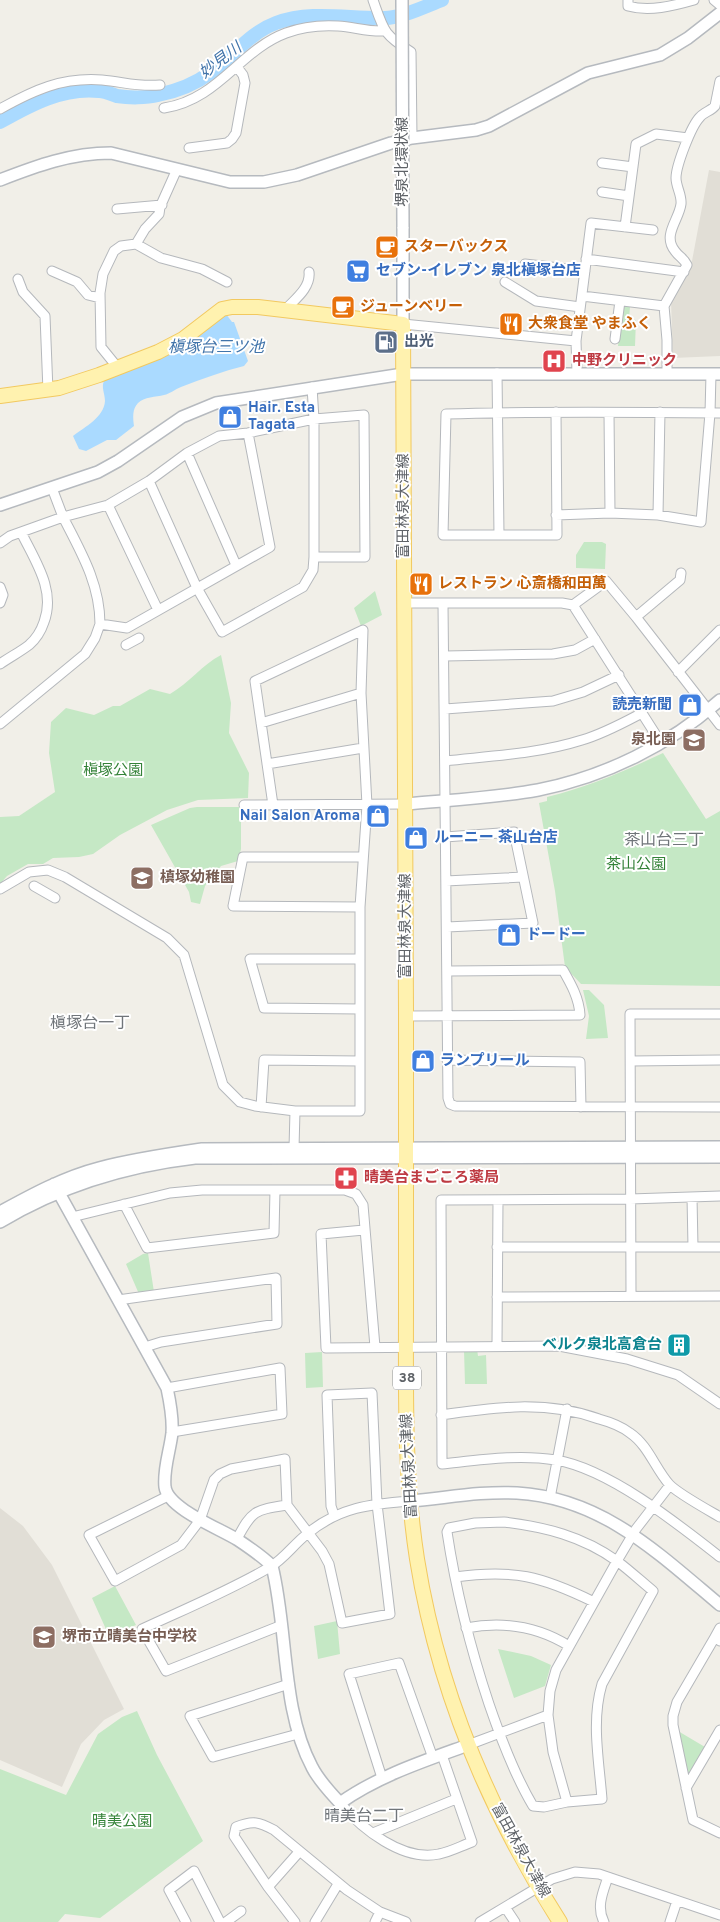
<svg xmlns="http://www.w3.org/2000/svg" width="720" height="1922" font-family="Overpass,'Noto Sans JP',sans-serif">
<rect width="100%" height="100%" fill="#f1efe8"/>
<path fill="#e1ded6" d="M709,170L720,172V356L673,358L671,301L692,261Z
M0,1508L23,1526L52,1565L124,1709L104,1720L81,1744L62,1787L0,1760Z"/>
<path fill="#c5e8c5" d="M625,306L630,307L629,319L636,320L635,346H618L622,308Z
M584,542H602L606,544L605,569L576,568V555Z
M375,591L382,615L361,626L354,608Z
M221,655L231,703L229,733L249,773L248,798L198,800L167,810L120,835L93,854L79,857L53,858L43,864H28L7,876L0,884V817L19,816L55,792L49,753L51,722L66,708L94,715L113,706H120L150,689L170,694C189,683 202,665 221,655Z
M663,753L706,819L720,811V986L581,984L565,967L555,891L539,803L547,801V797C588,787 625,771 663,753Z
M197,807H240L241,812V849L238,861L221,866L205,886L200,904L191,902L189,892L151,825L190,808Z
M583,990H589L604,1005L608,1038L586,1039L589,1016Z
M148,1253L154,1292L139,1294L126,1264L143,1254Z
M477,1349L478,1356L486,1355L487,1384H465L464,1350Z
M322,1352L323,1387L306,1388L305,1353Z
M115,1586L136,1625L109,1636L92,1598Z
M337,1621L340,1654L318,1659L314,1626Z
M498,1649L531,1656L551,1665L545,1686L514,1698Z
M137,1711L157,1755L203,1841L100,1918L65,1914L58,1922H0V1769L66,1795L98,1734L122,1717Z
M678,1731L705,1747L689,1776L686,1775Z"/>
<path fill="#aadaff" d="M226,314L232,322H234L248,361L244,366C223,371 202,379 181,387C175,389 170,394 164,395C156,397 144,397 138,403C132,409 133,418 134,426L116,440H107L86,451L79,449L73,436C85,427 104,417 105,401C105,394 101,387 104,381Z"/>
<g fill="none" stroke-linecap="round" stroke-linejoin="round">
<path stroke="#aadaff" stroke-width="14" d="M0,122C30,105 63,87 99,91C105,91 111,94 117,96C129,98 146,98 158,95C177,91 195,84 210,73C233,57 249,33 276,23C312,10 348,19 385,18C402,18 426,6 442,0"/>
<g stroke="#b5b8bc" stroke-width="11">
<path id="street" d="M373,0C384,31 383,34 411,52L412,138
M628,0V6C649,12 673,6 694,0
M714,0L720,5
M164,108C218,100 240,50 286,33C302,27 321,25 338,26C354,27 368,32 384,31
M0,109C34,90 62,77 102,80C124,82 137,87 160,85
M189,148L227,143L232,139L236,133L245,83L243,75L237,67
M602,163L633,167
M602,192L629,196
M117,209L162,205
M625,227L636,144L656,134L688,138
M136,244L161,258L202,269L227,282
M586,259L684,272
M525,264L585,271
M52,271L77,282L88,295L100,298
M18,279L23,292L45,316L48,391
M505,282L536,301L580,307
M582,296L664,306
M285,310C294,300 311,288 309,272
M403,324L576,341
M615,339L620,301
M118,368L101,347L100,293L103,274L114,251L121,246L136,244L145,229L159,214L160,207L177,169
M497,373L499,535
M577,373L576,341L591,223L653,230
M667,373V340L664,306L687,265C683,257 680,258 675,251C662,235 679,220 681,204C682,195 676,187 676,178C676,166 691,126 700,117C704,112 711,111 715,106L720,81
M312,387L314,419V557L313,570L303,587L222,632L197,588L149,481L187,453L219,436L248,433L314,419L364,415L365,557H314
M556,412L557,535H443L446,414C537,411 629,412 720,413
M609,413L610,513
M187,453L236,565
M149,481L108,505L63,517C81,552 100,584 100,624L127,628L270,547L248,433
M108,505L158,610
M556,515L610,513L658,515L701,522L710,413L711,374
M658,515L660,412
M0,543L10,536L63,517L52,488
M0,587L3,595L0,603
M404,603H562L573,605L661,743
M443,604L448,1098L450,1104L455,1106L720,1107
M573,605L606,581L636,617L720,725
M636,617L680,580L681,573
M126,645L139,638
M445,656L553,654L575,650L595,639
M0,664C10,657 20,652 29,645C36,639 41,631 44,622C56,590 35,561 21,532
M678,672L720,630
M445,709L553,701L583,692L619,675
M261,723L361,693
M0,724L85,654L95,638L100,624
M445,761C490,756 538,754 582,740C603,734 623,723 642,713
M267,764L363,748
M244,805L406,804
M445,837L514,832L533,923L447,927
M446,881L523,877
M34,886L55,898
M0,889L29,872L48,870L65,877L167,938L184,955L223,1085L240,1102L255,1106L295,1111H360V907L367,805L361,693L363,630L255,681L273,805
M360,907L233,906L243,857H363
M360,1009L264,1008L250,959H360
M406,1016L580,1015C579,998 571,984 563,970L448,971
M447,1060L580,1062L581,1107
M631,1061L720,1060
M261,1107L264,1060L360,1061
M294,1148L295,1111
M720,1196L630,1199L441,1200L442,1464C480,1460 518,1454 556,1460C609,1469 678,1524 720,1557
M692,1197L693,1247
M124,1204L147,1248L274,1233L275,1190
M72,1217L170,1193L202,1190H345L356,1194L363,1205L375,1347
M364,1230L321,1234L326,1348L559,1346L627,1359L678,1375L720,1404
M497,1247H720
M631,1296L630,1014H720
M497,1297L720,1296
M118,1300L276,1278L277,1324L161,1342L145,1347
M497,1345L498,1201
M167,1388L280,1368L282,1414L172,1432
M441,1415C496,1407 546,1400 599,1419C610,1422 621,1426 630,1433C648,1445 655,1468 669,1484C677,1493 708,1510 720,1517
M168,1496L89,1535L115,1581L181,1545L200,1520L214,1480L220,1474L231,1469L285,1459L287,1505L322,1551L329,1564L342,1623L390,1614L377,1504L372,1393L327,1395L331,1506L334,1515
M550,1498L567,1409
M504,1522C545,1527 582,1536 617,1561C629,1570 641,1581 653,1591L602,1684C591,1721 599,1760 602,1799L567,1802L544,1807L533,1806C514,1774 501,1739 489,1704C470,1647 456,1591 447,1532L449,1528L475,1523Z
M237,1539C252,1510 255,1510 287,1505
M455,1577C514,1569 541,1576 594,1602
M282,1625L166,1671L142,1629C185,1609 229,1591 270,1567C284,1559 294,1544 307,1534C339,1507 371,1504 410,1501
M466,1628C503,1621 537,1626 569,1646
M715,1637L720,1628
M720,1641L715,1637L677,1702L673,1716V1725L693,1820L720,1833
M289,1684L190,1716L213,1757L298,1734
M468,1745L548,1715
M382,1778L349,1674L399,1663L433,1758
M686,1788L720,1730
M567,1802L553,1752L548,1715L550,1691L556,1670L617,1561L636,1529L670,1485
M340,1803C362,1829 403,1862 439,1854C450,1852 461,1846 472,1842L442,1755
M373,1833L456,1799
M268,1887L299,1852
M505,1907L515,1922
M186,1922L169,1890L194,1871L220,1922
M226,1922L241,1911
M295,1922L268,1887L234,1836L236,1827C253,1820 259,1822 274,1830L347,1890L380,1912L406,1922
M315,1922L338,1884
M375,1922L380,1912
M480,1922L552,1879L575,1872L599,1874L720,1915
M604,1922C596,1907 603,1892 608,1877
M670,1922L677,1901"/>
</g>
<g stroke="#b6babf" stroke-width="14">
<path id="secondary" d="M0,180C36,166 71,153 111,153L230,182H264L297,175L391,143L412,138L476,130L489,126L588,73L660,55L688,38L720,13
M403,227V324
M0,505L98,472L118,461L182,417L216,403L403,374H720
M406,804C450,800 494,798 538,790C604,777 670,745 720,700
M54,1184L167,1388C170,1402 173,1419 172,1433C170,1451 163,1469 165,1487C168,1509 221,1529 238,1540C250,1548 262,1556 272,1566C288,1629 281,1709 312,1767C319,1781 330,1792 340,1803C378,1776 424,1761 468,1745
M0,1212C31,1195 64,1177 99,1168C133,1159 168,1154 202,1149L720,1147
M0,1222C60,1186 126,1166 195,1158L720,1157
M410,1501C446,1498 481,1491 517,1493C602,1498 658,1553 720,1605"/>
</g>
<g stroke="#f2c960" stroke-width="16">
<path id="primary" d="M0,396L59,388L99,375L158,352L183,339L222,309L232,307H258L403,324C406,553 406,782 406,1011C406,1110 406,1208 406,1306C406,1390 404,1476 417,1559C438,1691 489,1811 560,1922"/>
</g>
<use href="#street" stroke="#fff" stroke-width="9"/>
<use href="#secondary" stroke="#fff" stroke-width="11"/>
<use href="#primary" stroke="#fff2af" stroke-width="14"/>
<g stroke="#b6babf" stroke-width="14" stroke-linecap="butt">
<path id="secondary-bridge" d="M402,0L403,227"/>
</g>
<use href="#secondary-bridge" stroke="#fff" stroke-width="11"/>
</g>
<defs>
<g id="cafe-square" transform="scale(1.25)"><rect x="-9" y="-9" width="18" height="18" rx="4" fill="#e8710a" stroke="#fff"/><path d="M-5.5-4.5H6V0H3Q3 3.5 0 3.5H-2.5Q-5.5 3.5-5.5 0ZM3-3.2v2h1.7v-2ZM-6 4.5H4V6H-6Z" fill="#fff"/></g>
<g id="supermarket-square" transform="scale(1.25)"><rect x="-9" y="-9" width="18" height="18" rx="4" fill="#3f7fe0" stroke="#fff"/><path d="M-6-5.5h2.5l.6 2H6L4.5 2H-2.5L-4.4-4H-6ZM-1.5 3.2a1.3 1.3 0 1 0 .1 0ZM3 3.2a1.3 1.3 0 1 0 .1 0Z" fill="#fff"/></g>
<g id="restaurant-square" transform="scale(1.25)"><rect x="-9" y="-9" width="18" height="18" rx="4" fill="#e8710a" stroke="#fff"/><path d="M-5-6h1v4h1v-4h1v4h1v-4h1v5L-1.5 .5V6h-2V.5L-5-1ZM5-6V6H3V1.5H1.5Q1.5-4 5-6Z" fill="#fff"/></g>
<g id="fuel-square" transform="scale(1.25)"><rect x="-9" y="-9" width="18" height="18" rx="4" fill="#5c6f8a" stroke="#fff"/><path d="M-5.5-6h7V0h2V4h1.3V-2.5L3-4.5l.8-.8L6-3V5H2.5V1h-1V6h-7ZM-4.2-4.7v3.2H.2V-4.7Z" fill="#fff"/></g>
<g id="hospital-square" transform="scale(1.25)"><rect x="-9" y="-9" width="18" height="18" rx="4" fill="#e0444e" stroke="#fff"/><path d="M-5-5h3v3.5h4V-5h3V5h-3V1.5h-4V5h-3Z" fill="#fff"/></g>
<g id="shop-square" transform="scale(1.25)"><rect x="-9" y="-9" width="18" height="18" rx="4" fill="#3f7fe0" stroke="#fff"/><path d="M-5-2.5h2.3a2.7 3.5 0 0 1 5.4 0H5L5.5 6h-11ZM-1.5-2.5h3a1.5 2.3 0 0 0-3 0Z" fill="#fff"/></g>
<g id="school-square" transform="scale(1.25)"><rect x="-9" y="-9" width="18" height="18" rx="4" fill="#8d6e63" stroke="#fff"/><path d="M0-5L7-2L0 1L-7-2ZM-4 1L0 2.5L4 1V4Q0 6-4 4Z" fill="#fff"/></g>
<g id="pharmacy-square" transform="scale(1.25)"><rect x="-9" y="-9" width="18" height="18" rx="4" fill="#e0444e" stroke="#fff"/><path d="M-2-6h4v4h4v4h-4v4h-4v-4h-4v-4h4Z" fill="#fff"/></g>
<g id="building-square" transform="scale(1.25)"><rect x="-9" y="-9" width="18" height="18" rx="4" fill="#0f9aa8" stroke="#fff"/><path d="M-4-6H4V6H1V3H-1V6H-4ZM-2.5-4.3h1.7v1.8h-1.7ZM.8-4.3h1.7v1.8H.8ZM-2.5-1h1.7V.8h-1.7ZM.8-1h1.7V.8H.8Z" fill="#fff"/></g>
</defs>
<g fill-rule="evenodd">
<use href="#cafe-square" x="387" y="247"/>
<use href="#supermarket-square" x="358" y="271"/>
<use href="#cafe-square" x="343" y="307"/>
<use href="#restaurant-square" x="511" y="324"/>
<use href="#fuel-square" x="386" y="342"/>
<use href="#hospital-square" x="554" y="361"/>
<use href="#shop-square" x="230" y="417"/>
<use href="#restaurant-square" x="421" y="584"/>
<use href="#shop-square" x="690" y="705"/>
<use href="#school-square" x="694" y="740"/>
<use href="#shop-square" x="378" y="816"/>
<use href="#shop-square" x="416" y="838"/>
<use href="#school-square" x="142" y="878"/>
<use href="#shop-square" x="509" y="935"/>
<use href="#shop-square" x="423" y="1061"/>
<use href="#pharmacy-square" x="346" y="1178"/>
<use href="#building-square" x="679" y="1345"/>
<use href="#school-square" x="44" y="1637"/>
</g>
<g text-anchor="middle" dominant-baseline="central" stroke-width="4" stroke-linejoin="round" paint-order="stroke">
<rect fill="#fff" stroke="#8f9295" stroke-width="1" x="393" y="1366.5" width="28" height="23" rx="4"/>
<g font-size="14" font-weight="bold" fill="#5f6368">
<text x="407" y="1378">38</text>
</g>
<g font-size="15" fill="#5f6368" stroke="#fff">
<text transform="translate(403 162) rotate(-90)">堺泉北環状線</text>
<text transform="translate(404 506) rotate(-90)">富田林泉大津線</text>
<text transform="translate(406 926) rotate(-90)">富田林泉大津線</text>
<text transform="translate(410 1466) rotate(-93)">富田林泉大津線</text>
<text transform="translate(520 1851) rotate(61)">富田林泉大津線</text>
</g>
<g font-size="15" font-weight="bold" fill="#c56008" stroke="#fff" text-anchor="start">
<text x="404" y="247">スターバックス</text>
<text x="360" y="307">ジューンベリー</text>
<text x="528" y="324">大衆食堂 やまふく</text>
<text x="438" y="584">レストラン 心斎橋和田萬</text>
</g>
<g font-size="15" font-weight="bold" fill="#366cbe" stroke="#fff" text-anchor="start">
<text x="376" y="271">セブン-イレブン 泉北槇塚台店</text>
<text x="248" y="408">Hair. Esta<tspan x="248" dy="17">Tagata</tspan></text>
<text x="672" y="705" text-anchor="end">読売新聞</text>
<text x="360" y="816" text-anchor="end">Nail Salon Aroma</text>
<text x="434" y="838">ルーニー 茶山台店</text>
<text x="526" y="935">ドードー</text>
<text x="440" y="1061">ランプリール</text>
</g>
<g font-size="15" font-weight="bold" fill="#4e5e75" stroke="#fff" text-anchor="start">
<text x="404" y="342">出光</text>
</g>
<g font-size="15" font-weight="bold" fill="#be3a42" stroke="#fff" text-anchor="start">
<text x="572" y="361">中野クリニック</text>
<text x="364" y="1178">晴美台まごころ薬局</text>
</g>
<g font-size="15" font-weight="bold" fill="#785e54" stroke="#fff" text-anchor="start">
<text x="676" y="740" text-anchor="end">泉北園</text>
<text x="160" y="878">槙塚幼稚園</text>
<text x="62" y="1637">堺市立晴美台中学校</text>
</g>
<g font-size="15" fill="#348238" stroke="#fff">
<text x="113" y="771">槇塚公園</text>
<text x="636" y="865">茶山公園</text>
<text x="122" y="1822">晴美公園</text>
</g>
<g font-size="15" font-weight="bold" fill="#0d838f" stroke="#fff" text-anchor="end">
<text x="662" y="1345">ベルク泉北高倉台</text>
</g>
<g font-size="16" font-style="italic" fill="#4174aa" stroke="#fff">
<text transform="translate(221 61) rotate(-37)">妙見川</text>
<text x="216" y="348">槇塚台三ツ池</text>
</g>
<g font-size="16" fill="#70757a" stroke="#fff">
<text x="664" y="841">茶山台三丁</text>
<text x="90" y="1024">槇塚台一丁</text>
<text x="364" y="1817">晴美台二丁</text>
</g>
</g>
</svg>
